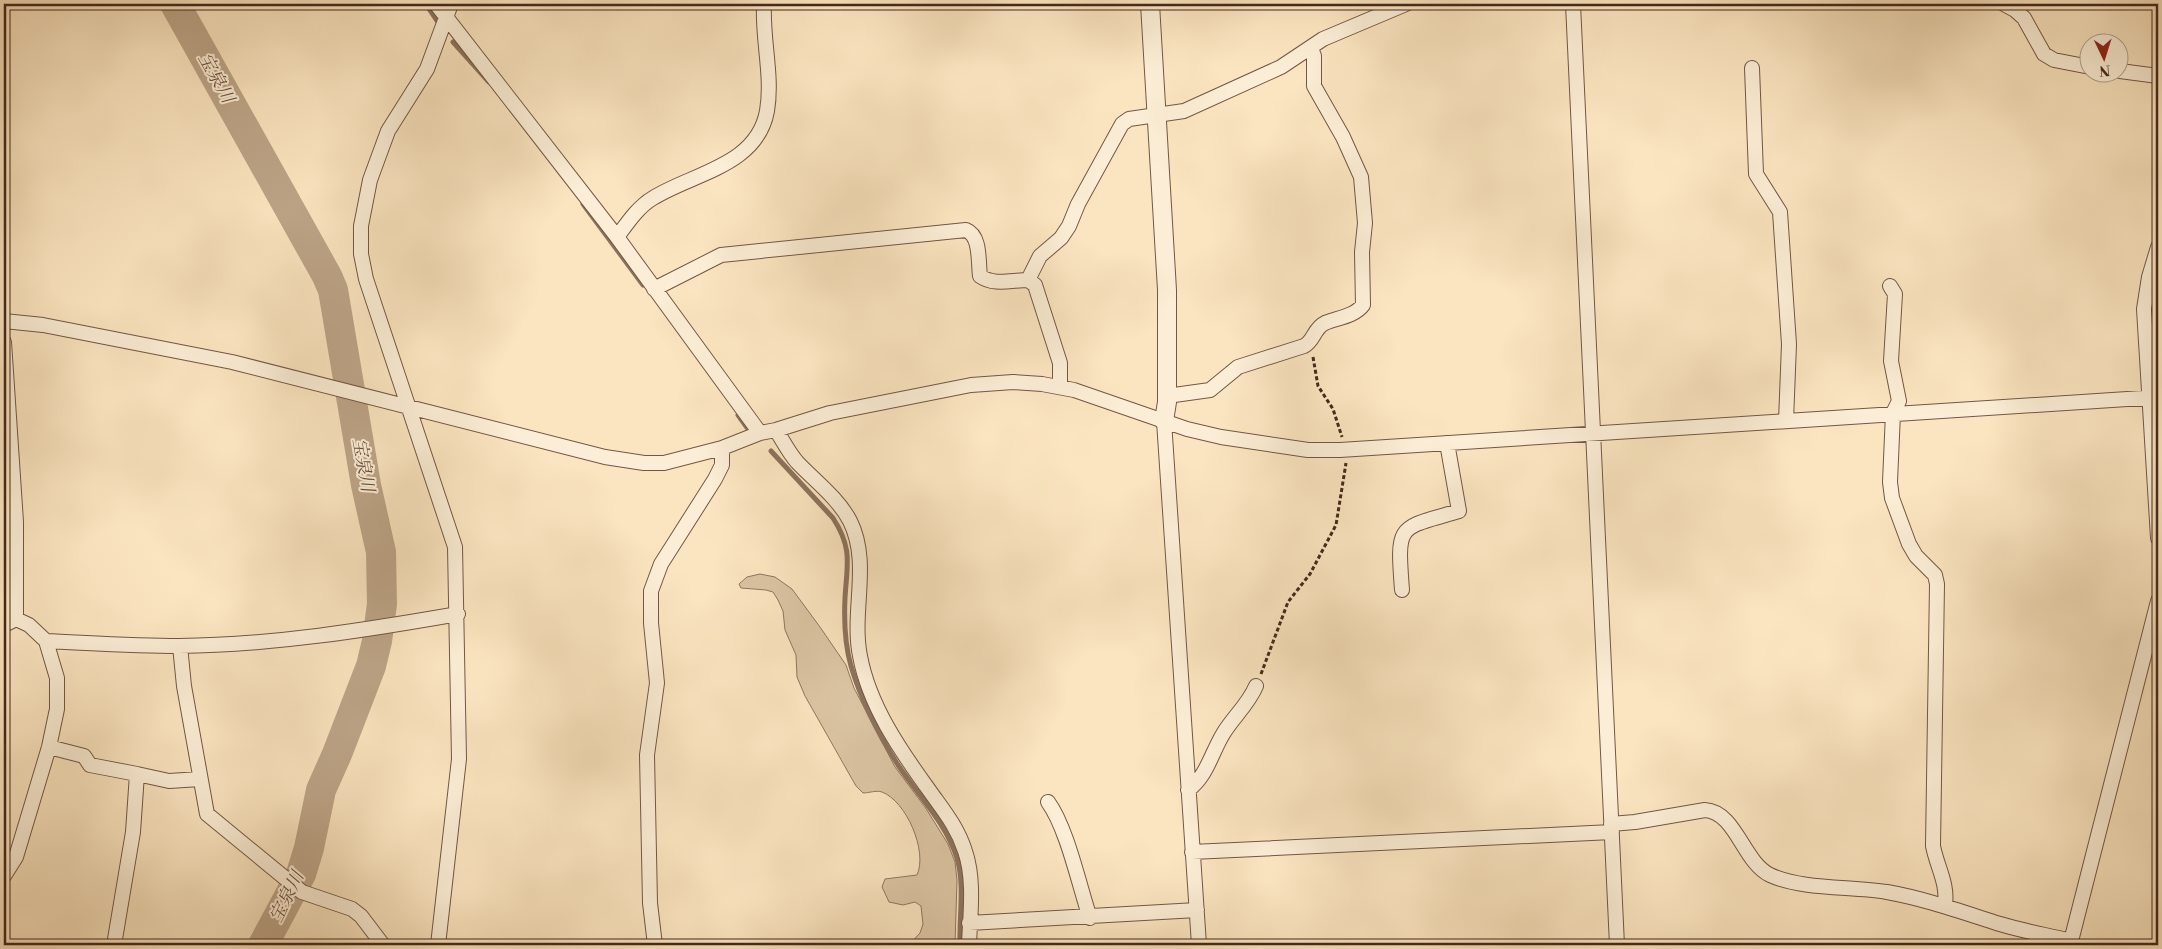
<svg xmlns="http://www.w3.org/2000/svg" width="2162" height="949" font-family="'Libre Bodoni','Noto Serif JP',serif">
<rect width="100%" height="100%" fill="#fbe5c0"/>
<filter id="stains"><feTurbulence type="fractalNoise" baseFrequency=".004" numOctaves="4"/><feColorMatrix values="0 0 0 0 .2 0 0 0 0 .09 0 0 0 0 .02 0 0 0 .5 -.17"/></filter>
<radialGradient id="worn" r=".72"><stop offset=".6" stop-color="#630" stop-opacity="0"/><stop offset="1" stop-color="#630" stop-opacity=".3"/></radialGradient>
<path fill="#dcc5a4" stroke="#907660" d="M760,574L775,577L792,589L820,627L846,665L854,688L895,767L925,807L948,844L955,862L957,880L955,945H909L920,933L923,924L921,906L915,902L903,905L889,902L882,887L885,879L917,875C928,851 906,801 882,792C876,790 869,793 863,793L856,786L805,696L797,677L796,655L785,630L783,611L778,600L773,592L766,590L741,588L739,584L747,577Z"/>
<g fill="none" stroke-linecap="round" stroke-linejoin="round">
<path stroke="#8d735d" stroke-width="5" d="M426,4L438,22
M453,42L489,82
M583,204L643,285
M738,415L748,429
M771,451L833,518C853,549 847,564 845,598C844,619 845,645 851,666C861,700 879,735 898,765C918,795 946,823 957,858C965,885 959,918 960,945"/>
<path stroke="#bda588" stroke-width="30" d="M175,4L327,276L333,290L366,485L381,552L382,604L377,641L371,666L337,754L321,790L309,848L301,874L263,945"/>
<g stroke="#725745" stroke-width="16">
<path id="minor" d="M436,4L617,237L760,433
M1573,4L1617,945
M2004,4L2015,10L2024,18L2044,54L2054,60L2090,67
M1752,68L1756,174L1780,212L1789,344L1786,421
M2120,71L2158,76
M617,237C628,222 638,207 653,198C693,173 757,166 767,111C773,76 762,39 764,4
M2158,247L2149,277L2144,309L2158,538
M1028,280L1040,256L1061,238L1069,226L1078,204L1122,124L1129,119L1184,111L1281,67L1323,39L1406,4
M1890,286L1895,294L1891,361L1899,401L1893,413L1890,482L1892,498L1909,544L1916,556L1935,575L1937,584L1933,846C1937,867 1948,883 1945,905
M654,289L721,255L966,230C981,236 978,261 980,276C994,286 1012,280 1028,280L1035,285L1060,363V387
M4,321L43,325L232,362L605,457L644,463H664L722,448L760,433L776,430L830,413L971,385L1013,382L1042,384L1074,390L1187,429L1221,437L1308,450H1340L2158,397
M4,342L16,522V619L29,625L46,641L57,678V709L49,747L16,857L4,876
M1167,396L1210,390L1238,367L1304,346C1314,341 1314,328 1325,323C1337,318 1355,316 1363,305L1362,252L1365,223L1361,177L1343,137L1314,86V56L1311,48
M1164,421L1199,945
M776,430C783,441 789,453 797,462C815,481 838,498 850,521C871,563 851,611 860,656C869,705 900,750 929,790C943,810 957,826 965,851C975,880 970,915 969,945
M1402,590C1397,523 1397,529 1459,511L1447,443
M4,625L16,619
M46,641C91,643 135,646 179,646C273,645 366,630 458,614
M180,646L184,686L207,814L302,892L352,909L361,916L383,945
M49,747L84,756L90,765L137,774L133,832L114,945
M137,774L169,781L200,779
M1188,790C1207,776 1211,754 1223,734C1233,717 1248,705 1256,686
M1048,802C1067,828 1079,885 1090,918
M1611,824L1635,822L1705,810C1736,812 1743,862 1770,875C1803,890 1851,886 1887,892C1926,899 1962,912 2000,924C2023,931 2047,935 2071,941
M1192,852L1612,832
M969,923L1197,910
M438,945L459,759L455,547L366,279L361,254V226L370,180L388,131L427,69L451,4
M655,945L650,903L647,755L657,683L651,623V591L661,564L715,479L722,465V448
M2070,945L2158,601"/>
</g>
<g stroke="#725745" stroke-width="20">
<path id="tertiary" d="M1150,4L1167,290V402L1164,421"/>
</g>
<path stroke="#45281c" stroke-width="3" stroke-dasharray="4 2.5" stroke-linecap="butt" d="M1313,357L1318,386L1333,409L1342,437
M1261,674L1288,602L1310,574L1336,525L1346,463"/>
<use href="#minor" stroke="#fceed6" stroke-width="14"/>
<use href="#tertiary" stroke="#fceed6" stroke-width="18"/>
</g>
<g text-anchor="middle" dominant-baseline="central" stroke-width="4" stroke-linejoin="round" paint-order="stroke">
<g font-size="18" font-style="italic" fill="#694e3c" stroke="#fceed6">
<text transform="translate(216 78) rotate(61)">宝泉川</text>
<text transform="translate(363 465) rotate(80)">宝泉川</text>
<text transform="translate(287 897) rotate(-64)">宝泉川</text>
</g>
</g>
<rect width="2162" height="949" fill="none" stroke="#fbe5c0" stroke-width="20"/>
<rect x="5" y="5" width="2152" height="939" fill="none" stroke="#45281c" stroke-width="2.5"/>
<rect x="10" y="10" width="2142" height="929" fill="none" stroke="#45281c"/>
<g transform="translate(2104 58) rotate(176)"><circle r="24" fill="#fceed6" stroke="#b39f8c"/>
<path d="M0-4L9 19L0 12L-9 19Z" fill="#8f2418"/>
<text y="-8" font-size="14" font-weight="bold" text-anchor="middle" fill="#45281c">N</text>
</g>
<rect width="100%" height="100%" filter="url(#stains)"/>
<rect width="100%" height="100%" fill="url(#worn)"/>
</svg>
